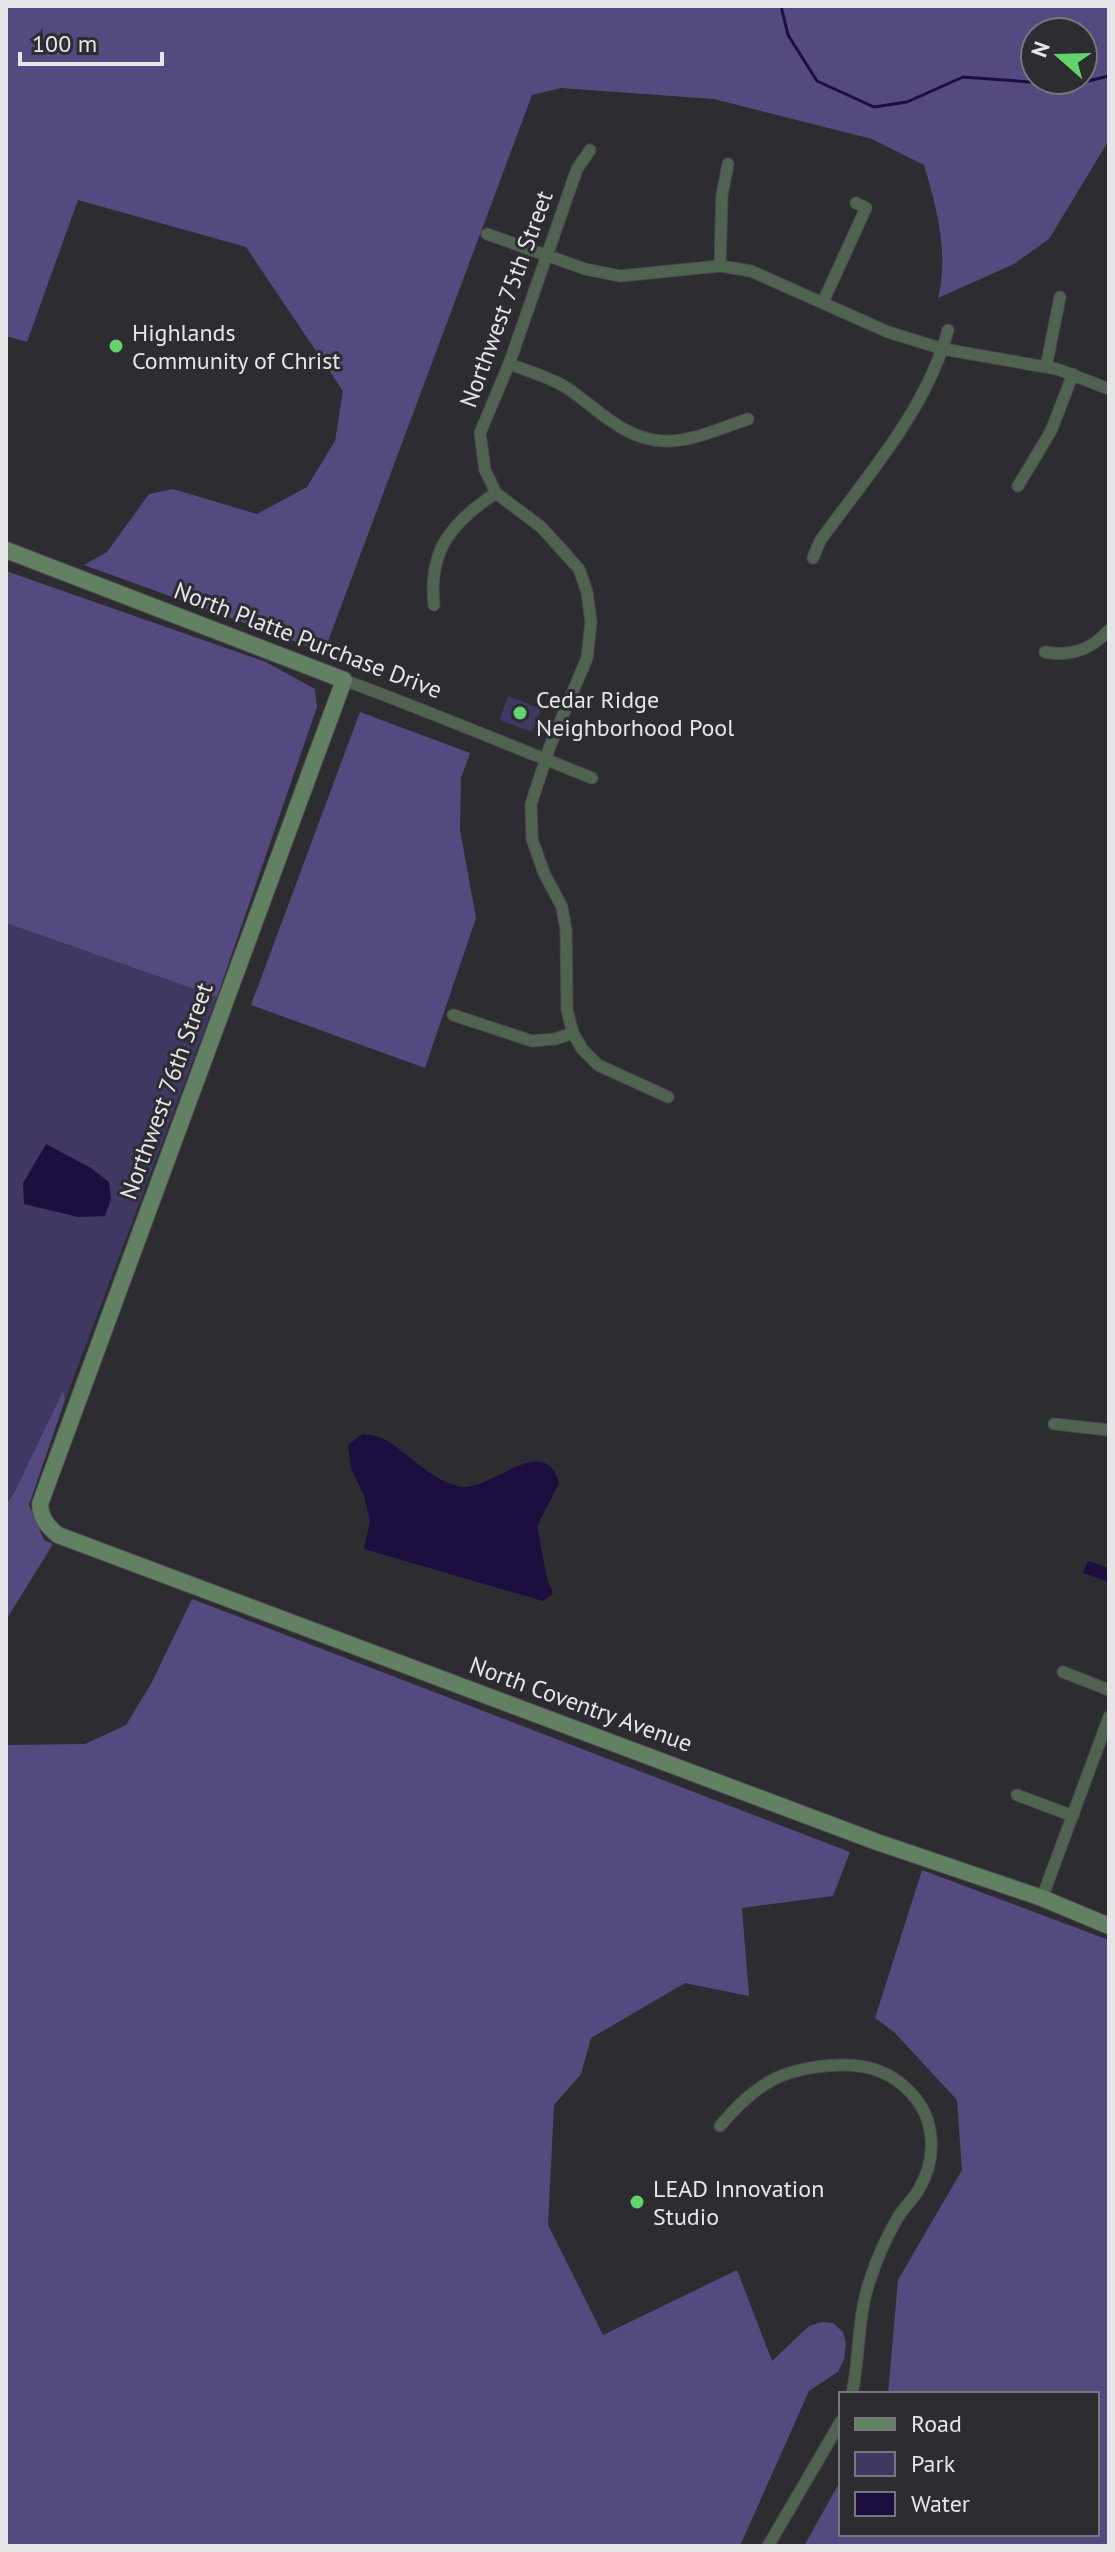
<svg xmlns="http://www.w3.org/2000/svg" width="1115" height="2552" font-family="'PT Sans',sans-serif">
<rect width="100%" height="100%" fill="#2c2c31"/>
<path fill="#403863" d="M508,696L541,709L532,732L502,721L500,718Z
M6,923L217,997L65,1400L63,1392L14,1493L6,1504Z"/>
<path fill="#544a7f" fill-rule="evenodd" d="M6,6H1109V140L1049,239L1014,264L938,298C949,255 937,208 924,165L872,139L714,99L561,88L532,95L324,652L84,565L107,552L149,494L173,489L257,514L307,487L335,441L343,391L246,247L78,200L27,342L6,336ZM1083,32V80H1035V32Z
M6,571L266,662L315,689L317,707L217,997L6,923Z
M360,712L470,753L461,778L460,830L476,918L425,1068L251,1005Z
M63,1391L65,1400L29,1505L44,1540L53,1544L6,1620V1504L14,1493Z
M192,1599L850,1852L833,1896L742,1908L749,1996L685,1983L591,2038L581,2074L554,2105L548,2225L603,2335L737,2270L772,2361L809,2326L822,2322L833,2323L843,2332L846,2344L844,2359L838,2372L809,2391L740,2546H6V1745L85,1744L126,1725L151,1684Z
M922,1870L1109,1940V2546H804L841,2480V2534H1097V2394H888L898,2280L962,2170L957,2100L894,2032L875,2018Z"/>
<path fill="#1c0e3e" d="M46,1144L91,1168L109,1182L111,1199L105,1216L78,1217L24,1204L23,1183Z
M362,1434C370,1435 379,1436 386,1440C408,1453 437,1486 465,1487C493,1488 545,1432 559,1483L537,1526L547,1579L553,1593L543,1601L364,1549L370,1521L364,1496L351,1468L348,1445Z
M1088,1561L1109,1568V1582L1083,1573Z"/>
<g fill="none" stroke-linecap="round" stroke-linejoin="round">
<path stroke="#1c0e3e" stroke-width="3" d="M781,6L788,35L817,81L874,107L907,102L963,77L1071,85L1109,76"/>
<g stroke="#4a4a4e" stroke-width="13">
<path id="street" d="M590,150L577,169L509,364L480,433L485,470L496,493L541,527L562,550L579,569L587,592L591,622L587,658L550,746L531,804L532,839L544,873L562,907L566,930L567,1010L573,1033L582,1049L598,1065L668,1097
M487,234L585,269L620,276L720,266L751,271L888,332L943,349L1057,369L1109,389
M720,266L722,195L728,164
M823,302L866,208L856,203
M509,364C528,371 550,377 567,388C597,408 624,440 664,441C692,442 721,428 748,419
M1046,367L1060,297
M1018,486L1051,431L1073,374
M813,558L820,541C867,476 927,409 948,330
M434,605C428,550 452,522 496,493
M1045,652C1071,657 1091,650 1109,630
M344,680C428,711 509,745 592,778
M453,1015L532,1041L555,1039L573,1033
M1054,1424L1109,1430
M1063,1672L1109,1690
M1017,1795L1073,1816
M1042,1898L1109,1717
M720,2126C756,2083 783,2067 840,2065C867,2064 892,2072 911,2093C936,2119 937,2159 919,2189C913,2200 903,2208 897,2219C886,2238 877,2258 870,2280C857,2317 860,2356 852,2394
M768,2546L841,2421"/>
</g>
<g stroke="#4a4a4e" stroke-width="18">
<path id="secondary" d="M6,550L344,680L40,1504C41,1519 47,1526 58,1535L877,1842L1042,1898L1109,1926"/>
</g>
<use href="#street" stroke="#4f6350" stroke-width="11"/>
<use href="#secondary" stroke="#628163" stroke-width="16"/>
</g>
<g fill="#5fd56b" stroke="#2c2c31" stroke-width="3">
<circle cx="116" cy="346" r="8"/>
<circle cx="520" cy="713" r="8"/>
<circle cx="637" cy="2202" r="8"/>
</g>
<g text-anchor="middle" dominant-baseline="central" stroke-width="6" stroke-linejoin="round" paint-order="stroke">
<g font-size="24" fill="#e6e6e9" stroke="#2c2c31">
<text transform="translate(506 299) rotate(-70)">Northwest 75th Street</text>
<text transform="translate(308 640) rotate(21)">North Platte Purchase Drive</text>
<text transform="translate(166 1091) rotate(-70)">Northwest 76th Street</text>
<text transform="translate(581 1704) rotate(20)">North Coventry Avenue</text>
</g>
<g font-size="24" fill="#e6e6e9" stroke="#2c2c31" text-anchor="start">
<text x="132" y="332">Highlands<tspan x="132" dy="28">Community of Christ</tspan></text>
<text x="536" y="699">Cedar Ridge<tspan x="536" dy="28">Neighborhood Pool</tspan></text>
<text x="653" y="2188">LEAD Innovation<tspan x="653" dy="28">Studio</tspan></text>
</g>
</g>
<rect width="1115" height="2552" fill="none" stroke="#e6e6e9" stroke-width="16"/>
<rect x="839" y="2392" width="260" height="144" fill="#2c2c31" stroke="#76767b" stroke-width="2"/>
<rect x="855" y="2418" width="40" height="12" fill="#628163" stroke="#76767b" stroke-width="2"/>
<text x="911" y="2432" font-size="24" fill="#e6e6e9">Road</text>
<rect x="855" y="2452" width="40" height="24" fill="#403863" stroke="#76767b" stroke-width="2"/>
<text x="911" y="2472" font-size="24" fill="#e6e6e9">Park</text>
<rect x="855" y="2492" width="40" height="24" fill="#1c0e3e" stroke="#76767b" stroke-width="2"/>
<text x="911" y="2512" font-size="24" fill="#e6e6e9">Water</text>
<g transform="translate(1059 56) rotate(290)"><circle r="38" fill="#2c2c31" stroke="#76767b" stroke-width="2"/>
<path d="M0-6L14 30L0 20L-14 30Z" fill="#5fd56b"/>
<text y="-12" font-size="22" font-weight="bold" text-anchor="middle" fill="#e6e6e9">N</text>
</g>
<path d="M20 52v12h142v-12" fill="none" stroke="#e6e6e9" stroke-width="4"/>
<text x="32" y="52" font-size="24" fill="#e6e6e9" stroke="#2c2c31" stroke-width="6" paint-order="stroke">100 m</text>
</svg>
